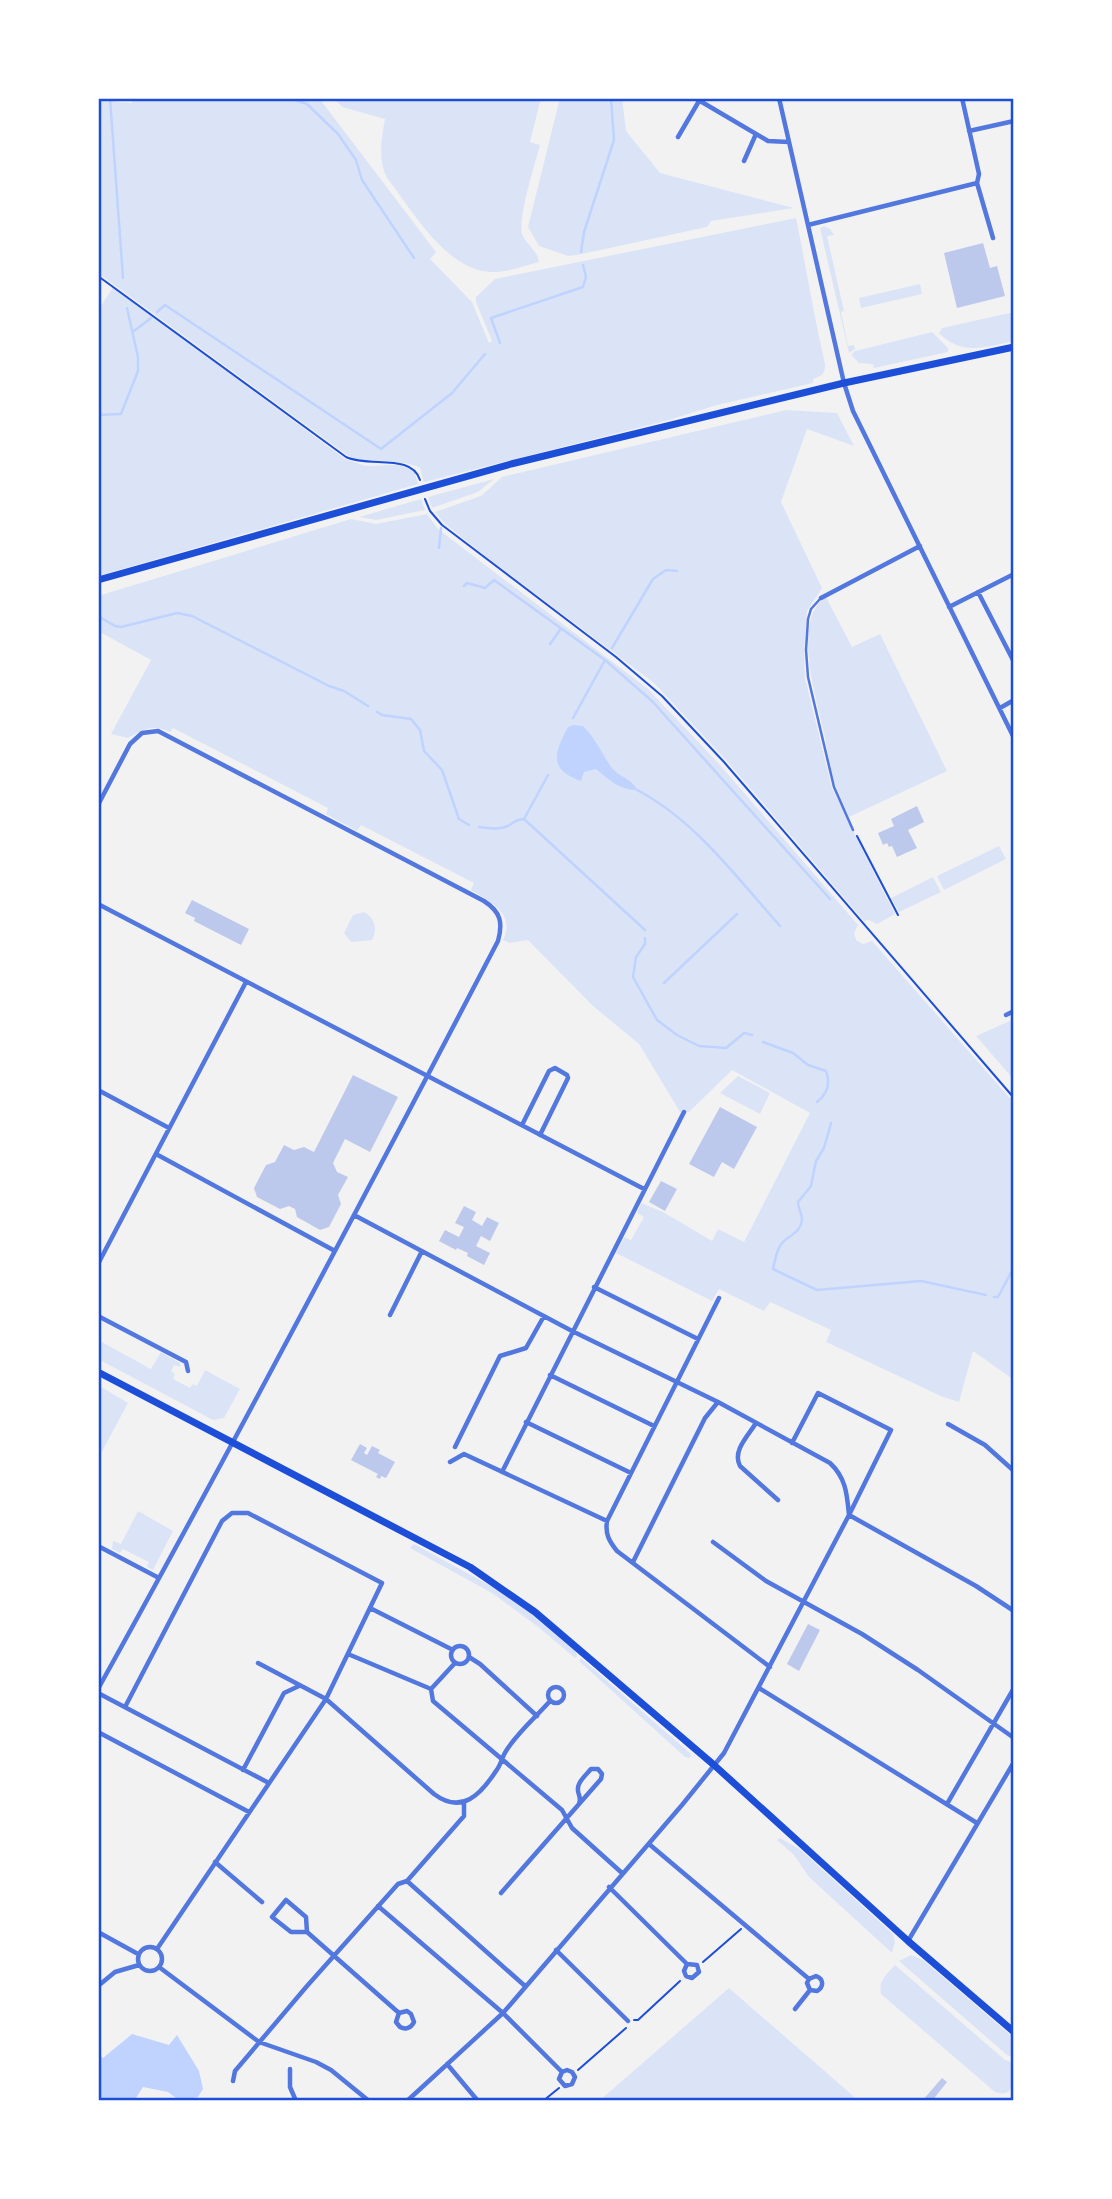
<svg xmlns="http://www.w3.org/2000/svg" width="1112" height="2199" font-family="Rubik,sans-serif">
<rect width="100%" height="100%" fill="#f2f2f2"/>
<path fill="#dbe4f7" d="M98,98H115L116,102L132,103L133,98H319L436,252L430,259L472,302L489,343L492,341L476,302V297L495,279L796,218C806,267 814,316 825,364C825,374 822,376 813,379V383L717,405L669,420L424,482L420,468C397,456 370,467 347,455L98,273Z
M334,98H541L530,142L540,145C535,164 518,217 522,234C526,244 538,251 539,262C524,266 506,273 490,272C445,269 413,211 387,178C378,160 381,139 385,119L342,107Z
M560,98H622L626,131L660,173L794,208L711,221L707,227L577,255L568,256L539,246L528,227Z
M824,226L830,229L834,235L827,236L844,311L841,312L848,346L854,345L855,349L849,353L820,228Z
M920,284L922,294L861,308L859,298Z
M113,287L345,459L366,466L396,465L410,468L415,473L418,484L98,576V311Z
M1014,312V341C986,347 961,356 939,333L942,328Z
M932,332L948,348V352L874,368L873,364L859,363L851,355L855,351Z
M786,410L837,413L854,446L807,429L781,502L822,588L807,611L804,651L805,678L832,788L895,914L877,924L869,920L864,921L726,760L654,683L484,555L444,523L435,512L481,496L502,477Z
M494,479L478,492L432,508L428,497Z
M421,499L425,510L376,520L359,517Z
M427,514L438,529L455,542L648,689L720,765L858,925L854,933L856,940L863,944L872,941L1014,1103V1380L973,1351L959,1402L943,1397L826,1342L831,1330L770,1302L764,1311L719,1289L712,1301L616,1253L624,1237L631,1240L644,1217L637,1213L641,1203L663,1212L712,1241L718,1229L744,1242L810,1113L732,1070L689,1112H680L639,1044L593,1006L528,940L510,943L503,940C516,914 490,901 471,890L474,883L361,825L357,831L326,814L328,808L173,728L170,732C153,724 144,729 128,738L111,734L151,660L98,631V596L351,519L376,524Z
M826,597L852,647L880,634L947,771L849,817C845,807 840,797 836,787C830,770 828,751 824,733C817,701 791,619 826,597Z
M999,846L1006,859L944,890L937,876Z
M933,877L941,892L899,912L891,898Z
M364,912C375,918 378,929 372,940L351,942L344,933L353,915Z
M1014,1019V1080L976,1036Z
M738,1076L770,1093L760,1114L720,1093Z
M98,1340L151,1369L161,1352L180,1363V1367L174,1365L171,1371L175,1374L173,1379L190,1388L193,1384L197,1386L205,1370L240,1389L224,1418L213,1420L98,1359Z
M98,1385L128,1403L98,1459Z
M138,1511L173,1531L153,1570L147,1567L149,1562L123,1549L120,1553L112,1549L113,1541L121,1544Z
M414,1544L500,1591L535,1616L576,1652L577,1657L575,1658L537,1626L492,1593L410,1548Z
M581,1658L691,1754L690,1758L685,1757L579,1661Z
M780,1838L801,1850L893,1934L895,1942L892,1953L809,1877L794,1855L777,1840Z
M911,1955L923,1960L1014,2038V2057L1007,2055L899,1961Z
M895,1965L1005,2060L1014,2063C1014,2078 1016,2099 995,2092L881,1994C878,1980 887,1974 895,1965Z
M729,1988L859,2101H599Z"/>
<path fill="#bfd3fe" d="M574,725L583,726C596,739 602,754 612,768C619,777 633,779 637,790C621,791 608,779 596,769L584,772L581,781C547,769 555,752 568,727Z
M132,2034L169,2045L177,2035L199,2071L203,2089L198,2097L180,2101L168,2092L143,2087L134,2101H98V2059L101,2056L103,2058Z"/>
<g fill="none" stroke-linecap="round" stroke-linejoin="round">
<path stroke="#bfd3fe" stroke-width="2.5" d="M110,98L123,278
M289,98L307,104L338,134L356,160L362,180L414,258
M581,252L584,232L614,140L611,98
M157,312L165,305L381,449L452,393L485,354
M134,331L151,318
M500,343L491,318L583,287L586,277L583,265
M98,415L121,414L138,371V357L127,308
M439,548L441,528
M464,586L467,583L485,588L494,580L605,660L652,701L830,899
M98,616L115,626L121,627L177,613L192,616L329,686L344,691L368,706
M550,644L560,630
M612,648L653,579L666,570L677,571
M377,712L382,715L411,719L420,730L424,751L442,770L459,819L469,825
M573,718L605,660
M637,790C695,820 737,878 780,926
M524,819L548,775
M479,827C489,828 499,830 508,826C515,822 516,819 524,819L645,930
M645,938V944L636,957L633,977L657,1020L677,1035L699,1046L726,1048L744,1033L752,1035
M664,983L737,914
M763,1042L793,1053L808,1065L826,1071C831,1084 827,1094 817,1102
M831,1123L824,1148L816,1161L811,1186L798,1202C798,1208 802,1214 802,1219C801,1235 786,1235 780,1246C776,1252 775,1262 773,1269L817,1290L921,1281L986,1295
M994,1297H998L1014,1267"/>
</g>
<path fill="#bdc9ec" d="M983,243L990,268L997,266L1005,296L957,308L944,253Z
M917,806L924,822L908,830L917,848L897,857L892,846L889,847L887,843L883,845L878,833L894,826L891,819Z
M192,900L249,929L241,945L194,921L195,918L185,913Z
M353,1075L398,1097L370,1152L345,1139L333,1163L337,1172L348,1177L338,1195L341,1204L329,1227L320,1230L297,1217L295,1209L289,1206L280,1209L257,1197L254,1188L266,1165L275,1162L284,1145L294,1150L304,1147L314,1152Z
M720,1107L757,1127L734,1169L722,1162L714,1177L689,1164Z
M661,1181L677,1189L665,1211L649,1202Z
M464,1206L476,1212L472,1220L482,1226L487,1217L499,1223L490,1241L481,1236L476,1246L490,1253L484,1265L467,1256L468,1253L457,1248L456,1250L439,1241L445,1230L459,1237L464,1227L455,1223Z
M360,1444L367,1448L364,1453L367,1455L372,1446L380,1450L378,1453L395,1462L386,1478L381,1476L380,1479L376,1477L378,1474L351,1460Z
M808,1624L820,1630L799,1671L787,1664Z
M942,2078L947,2082L932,2101H922Z"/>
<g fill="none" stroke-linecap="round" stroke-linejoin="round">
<path stroke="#1d4ed8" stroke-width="2" d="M98,276L346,457C369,468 412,453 420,480
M425,499L430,511L442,525L616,657L662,696L724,762L1014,1098
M857,836L898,915
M703,1962L741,1929
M634,2020H638L680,1981
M578,2070L626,2028
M543,2101L559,2088"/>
<path stroke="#5277de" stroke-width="2.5" d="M820,599L811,609L808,619L806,650L808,677L834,787L853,830"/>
<path stroke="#5277de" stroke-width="4.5" d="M695,98L768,141L789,142
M779,98L844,383L853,411L1014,738
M962,98L979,174L977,183
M969,131L1014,121
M678,137L699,101
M744,161L756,134
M808,225L977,183L993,238
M978,592L1014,662
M821,598L920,546
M949,607L1014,574
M1000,708L1014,700
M98,805L130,744L142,733L158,731L484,901C501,912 503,923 498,941C367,1192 235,1442 98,1689
M98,904L644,1189
M1006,1015L1014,1011
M98,1090L169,1128
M522,1125L549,1071L555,1068L567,1075L568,1078L540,1135
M156,1154L335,1251
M354,1215L572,1331L718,1402L830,1463C846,1478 847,1494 849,1515
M98,1264L246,982
M594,1287L698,1339
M719,1298L607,1521C605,1534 609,1541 617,1551L770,1667
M390,1315L422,1251
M98,1316L186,1362L188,1371
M550,1375L654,1426
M526,1422L631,1473
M756,1423C748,1436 732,1451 740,1466L778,1500
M948,1424L985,1445L1014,1471
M455,1447L500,1356L526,1348L544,1316
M450,1462L464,1454L607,1521
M502,1472L684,1112
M849,1515L976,1586L1014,1611
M713,1542L766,1581L862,1634L918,1670L1014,1738
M98,1546L159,1578
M633,1562L705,1418L718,1402
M370,1608L453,1650
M451 1655a9 9 0 1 1 18 0a9 9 0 1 1-18 0Z
M348,1654L431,1689L433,1701L562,1810L572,1828L622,1873
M469,1657L480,1664L537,1716
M258,1663L326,1699L434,1794C462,1815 481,1794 496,1771C501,1765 502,1757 506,1751C517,1733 536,1717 550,1701
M548 1695a8 8 0 1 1 16 0a8 8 0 1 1-16 0Z
M759,1688L977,1823
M431,1689L455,1663
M98,1693L267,1782
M125,1707L222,1521L232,1513H248L382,1583L326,1699L157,1949
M98,1732L249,1812
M243,1770L284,1693L299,1686
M947,1804L1014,1688
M649,1844L809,1979L807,1983L810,1990L817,1991C824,1987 824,1979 816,1976L809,1979
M215,1862L262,1902
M407,1881L525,1986
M609,1887L687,1964L684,1971L686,1976L692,1978L699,1972L697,1965L687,1964
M501,1893L601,1779L602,1774L598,1769H591C587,1774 578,1781 578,1788C577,1795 582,1796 579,1804
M378,1906L503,2013L562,2072L559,2079L565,2086L572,2084L575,2077L572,2072L567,2070L562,2072
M98,1932L138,1954
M307,1932H291L272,1917L286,1900L306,1917L307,1932L399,2013L396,2022L400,2027C406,2030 411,2028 414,2022L411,2014L407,2011L399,2013
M908,1941L1014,1762
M138 1959a12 12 0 1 1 24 0a12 12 0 1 1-24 0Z
M556,1950L628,2021
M159,1967L259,2042L316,2062L331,2070L369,2101
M98,1986L115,1972L139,1965
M795,2009L810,1990
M447,2064L478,2101
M290,2069V2087L296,2101
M233,2081L235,2071L307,1986L398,1884L407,1881L464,1816V1803
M407,2101L503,2013L682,1805L724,1753L849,1515L891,1430L818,1393L792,1443"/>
<path stroke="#1d4ed8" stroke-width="7" d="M98,580L511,464L844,383L1014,347
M98,1372L470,1567L535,1612L714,1765L908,1941L1014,2032"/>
</g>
<rect width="1112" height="2199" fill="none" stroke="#ffffff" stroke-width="200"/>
<rect x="100" y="100" width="912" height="1999" fill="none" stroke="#1d4ed8" stroke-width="2.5"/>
</svg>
